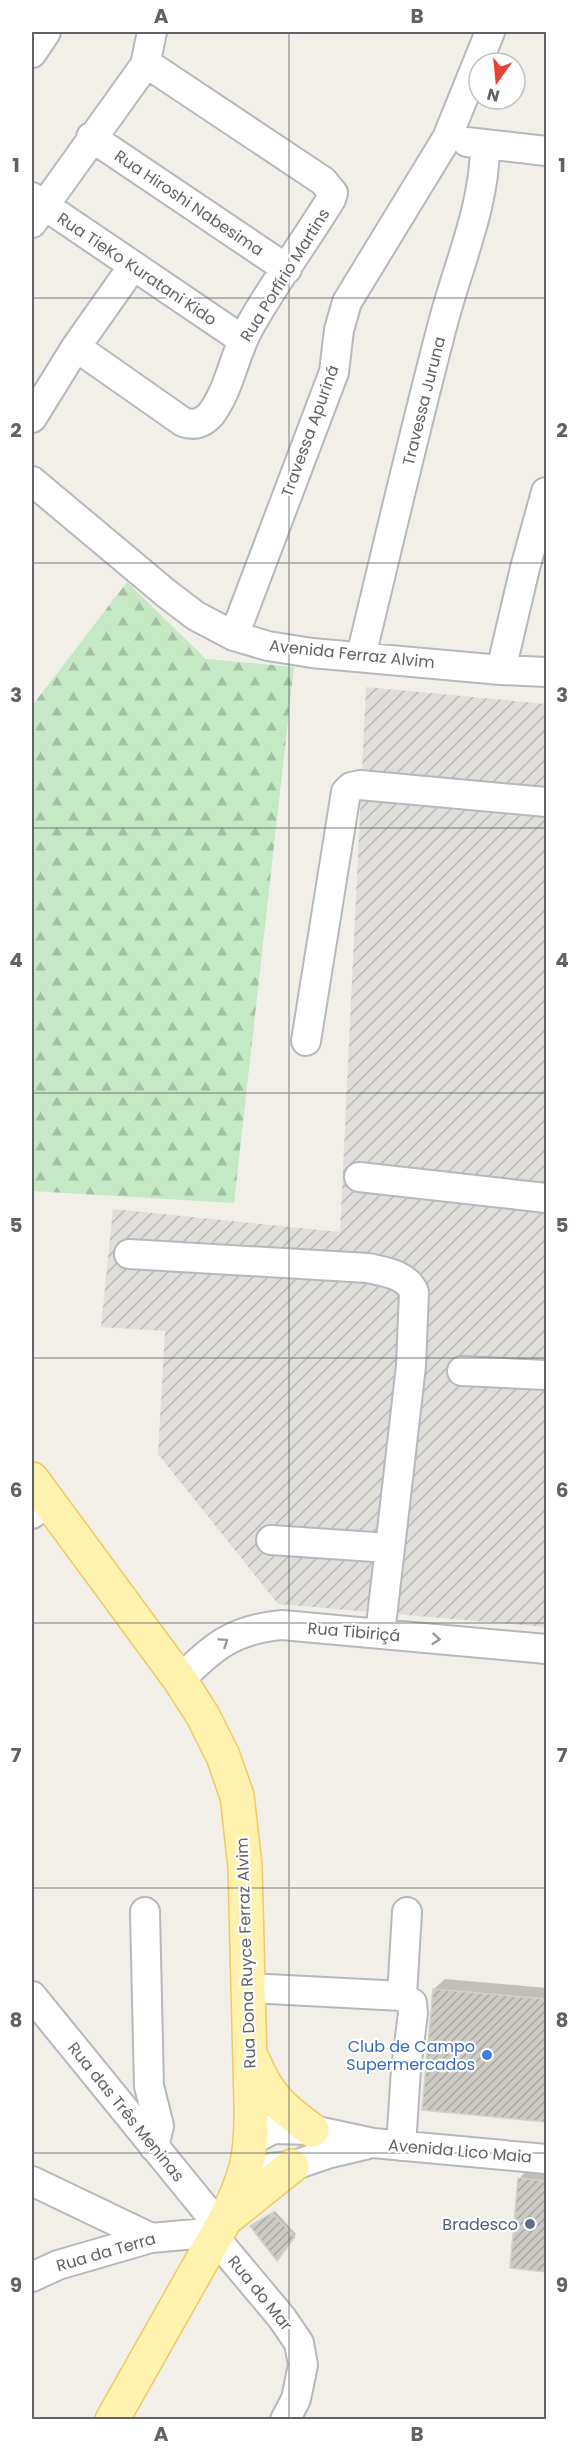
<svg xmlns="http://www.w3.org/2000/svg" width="578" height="2451" font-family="Poppins,sans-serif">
<defs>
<pattern id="industrial-furrows" width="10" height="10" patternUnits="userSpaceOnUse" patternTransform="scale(1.5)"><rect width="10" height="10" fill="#e0deda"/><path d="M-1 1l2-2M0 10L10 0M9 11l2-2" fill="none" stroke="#b9b8b5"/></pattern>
<pattern id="forest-firs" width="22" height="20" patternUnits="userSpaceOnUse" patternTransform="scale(1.5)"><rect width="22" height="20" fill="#c5e8c5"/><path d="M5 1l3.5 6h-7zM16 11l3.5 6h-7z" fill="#a3c0a4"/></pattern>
<pattern id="building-hatch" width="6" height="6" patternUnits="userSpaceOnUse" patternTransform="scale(1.5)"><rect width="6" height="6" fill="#cccac5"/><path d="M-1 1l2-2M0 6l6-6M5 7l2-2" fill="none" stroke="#a9a8a4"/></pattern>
</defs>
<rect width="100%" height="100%" fill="#f1efe8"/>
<path fill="url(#industrial-furrows)" d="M366,687L546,704V1627L278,1604L158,1454L165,1331L101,1327L113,1209L340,1232Z"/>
<path fill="url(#forest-firs)" d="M127,582L206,659L294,667L234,1203L32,1191V706Z"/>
<path fill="#0003" d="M445,1979L546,1988V2120L423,2109L434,1989Z
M527,2170L546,2172V2270L512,2267L519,2179Z
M275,2211L296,2234L279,2257L254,2224Z"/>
<path fill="url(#building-hatch)" stroke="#d6d1c6" stroke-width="1.5" d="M433,1989L546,1999V2122L422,2110Z
M518,2178L546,2181V2272L510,2268Z
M272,2213L295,2237L277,2261L250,2226Z"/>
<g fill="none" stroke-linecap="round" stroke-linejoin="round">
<g stroke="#b5b8bc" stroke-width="32">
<path id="minor" d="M32,53L46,32
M91,137L287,269
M467,142L546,151
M32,197L243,340
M32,223L145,65L152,32
M76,347L183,422C194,426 203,423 211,414C230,389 234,354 250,326C274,283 305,242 331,199L333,193L323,181L152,67L145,65
M32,418L76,347L133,266
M32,481L167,594L196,616L234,636L268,646L312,653L501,670L546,672
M234,636L334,372L339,330L347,302L447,138L490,32
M361,656C388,545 414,433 443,323C458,265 485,206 485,145
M501,670L525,568L546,492
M306,1041L346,792L351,787L360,785L546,802
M359,1177L546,1198
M129,1254L368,1268C385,1272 406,1274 414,1292L411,1366L380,1634
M462,1371L546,1375
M32,1514L48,1501
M271,1540L389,1548
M180,1680C212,1647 234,1629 282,1625L546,1649
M145,1912L149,2086L159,2126L154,2147
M248,1988L402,1996L412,2003L413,2013L406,2069L401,2146
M32,1996L220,2227
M402,1996L407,1912
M252,2140L273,2129L312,2130L373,2143L546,2159
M271,2168L292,2166L327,2154L365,2145
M32,2181L151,2238
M215,2238L282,2318L299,2343L303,2365L296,2399L285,2420
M32,2277L58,2265L151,2238L218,2232"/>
</g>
<g stroke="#f2c960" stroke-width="36">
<path id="major" d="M32,1479L180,1680L203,1716L223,1756L237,1796L245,1866L251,2102C252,2154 248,2173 225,2220L112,2420
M253,2060C268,2096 281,2107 312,2130
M231,2215L292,2166"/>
</g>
<use href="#minor" stroke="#fff" stroke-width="28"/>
<use href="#major" stroke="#fff2af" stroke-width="33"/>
</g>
<defs><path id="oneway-chevron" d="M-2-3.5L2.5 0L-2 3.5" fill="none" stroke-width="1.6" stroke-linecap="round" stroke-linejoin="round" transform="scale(1.5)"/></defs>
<g stroke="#979a9d">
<use href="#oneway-chevron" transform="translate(436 1639) rotate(5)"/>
<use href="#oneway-chevron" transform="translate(224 1642) rotate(-34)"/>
</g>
<path fill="none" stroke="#5f6368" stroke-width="1.5" stroke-opacity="0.55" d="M289,32V2420M32,298H546M32,563H546M32,828H546M32,1093H546M32,1358H546M32,1623H546M32,1888H546M32,2153H546"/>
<circle fill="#3f7fe0" stroke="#fff" stroke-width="2" cx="487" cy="2055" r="6"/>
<circle fill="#5c6f8a" stroke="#fff" stroke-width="2" cx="530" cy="2224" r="6"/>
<g text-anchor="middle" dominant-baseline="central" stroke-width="4.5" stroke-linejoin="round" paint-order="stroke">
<g font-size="16" fill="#5f6368" stroke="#fff">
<text transform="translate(189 203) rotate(34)">Rua Hiroshi Nabesima</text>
<text transform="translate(137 269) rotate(34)">Rua TieKo Kuratani Kido</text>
<text transform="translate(285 275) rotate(-58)">Rua Porfírio Martins</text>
<text transform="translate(424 401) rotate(-76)">Travessa Juruna</text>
<text transform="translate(310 431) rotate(-70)">Travessa Apuriná</text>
<text transform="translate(352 654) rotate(6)">Avenida Ferraz Alvim</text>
<text transform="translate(354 1632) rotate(5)">Rua Tibiriçá</text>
<text transform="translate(246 1953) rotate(-92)">Rua Dona Ruyce Ferraz Alvim</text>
<text transform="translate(126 2112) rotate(51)">Rua das Três Meninas</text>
<text transform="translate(460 2151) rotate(5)">Avenida Lico Maia</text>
<text transform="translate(106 2252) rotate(-16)">Rua da Terra</text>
<text transform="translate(260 2293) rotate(51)">Rua do Mar</text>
</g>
<g font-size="16" fill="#366cbe" stroke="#fff" text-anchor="end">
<text x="475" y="2046">Club de Campo<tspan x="475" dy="18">Supermercados</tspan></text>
</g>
<g font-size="16" fill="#4e5e75" stroke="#fff" text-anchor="end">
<text x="518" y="2224">Bradesco</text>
</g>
</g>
<rect width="578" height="2451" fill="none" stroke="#ffffff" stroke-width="66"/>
<g transform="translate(497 81) rotate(195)"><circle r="28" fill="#ffffff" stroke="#bfc1c3" stroke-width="1.5"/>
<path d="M0-4.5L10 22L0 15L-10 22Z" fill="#ea4335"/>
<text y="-9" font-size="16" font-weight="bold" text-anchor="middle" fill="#5f6368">N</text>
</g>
<rect x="33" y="33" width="512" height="2385" fill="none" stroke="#5f6368" stroke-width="2"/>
<g font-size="20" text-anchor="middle" font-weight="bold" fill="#5f6368">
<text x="161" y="23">A</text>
<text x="417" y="23">B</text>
<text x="16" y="172">1</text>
<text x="562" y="172">1</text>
<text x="16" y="437">2</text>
<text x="562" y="437">2</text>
<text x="16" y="702">3</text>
<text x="562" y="702">3</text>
<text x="16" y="967">4</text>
<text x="562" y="967">4</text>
<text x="16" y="1232">5</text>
<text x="562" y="1232">5</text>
<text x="16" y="1497">6</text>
<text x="562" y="1497">6</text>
<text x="16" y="1762">7</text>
<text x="562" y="1762">7</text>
<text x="16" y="2027">8</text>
<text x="562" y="2027">8</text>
<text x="16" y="2292">9</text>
<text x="562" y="2292">9</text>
<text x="161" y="2441">A</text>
<text x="417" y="2441">B</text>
</g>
</svg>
